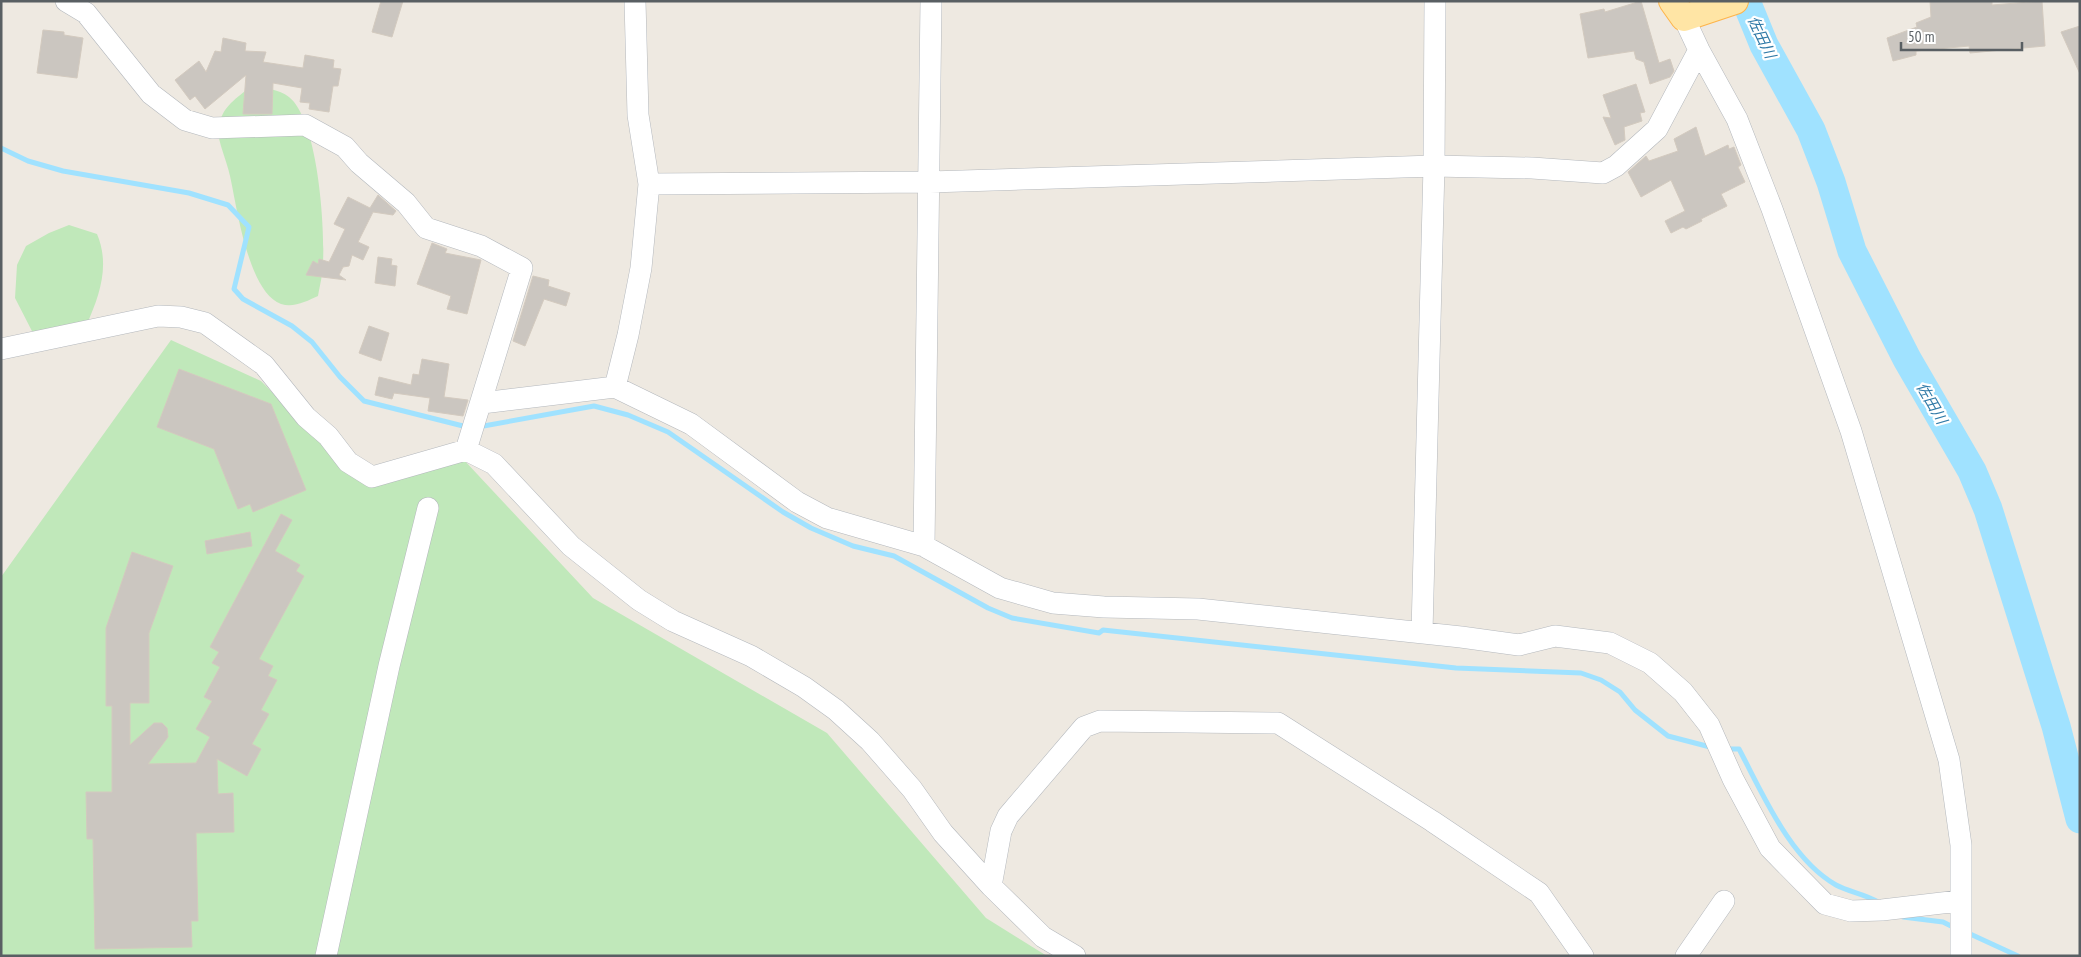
<svg xmlns="http://www.w3.org/2000/svg" width="2081" height="957" font-family="'PT Sans Narrow','Noto Sans JP',sans-serif">
<rect width="100%" height="100%" fill="#eee9e1"/>
<path fill="#c0e8ba" d="M249,88C263,88 277,88 289,97C318,120 325,226 323,262C323,273 320,285 318,296C307,301 294,308 281,304C248,292 237,207 230,176C228,164 217,139 218,129C222,107 233,101 249,88Z
M69,225L97,234C110,265 100,294 87,324L35,337L15,298L17,265L26,246L49,233Z
M171,340L261,381L359,479L464,460L593,598L827,733L986,918L1047,956H1V577Z"/>
<g fill="none" stroke-linecap="round" stroke-linejoin="round">
<path stroke="#a0e2ff" stroke-width="5" d="M1,148L28,161L63,171L189,193L228,205L249,227L234,289L243,299L292,326L312,342L340,377L364,401L467,427
M478,427L594,406L628,415L668,432L783,512L811,528L853,546L894,556L988,608L1012,618L1099,633L1103,630L1456,668L1581,673L1601,680L1620,692L1635,710L1668,736L1714,748
M1725,749H1739C1763,794 1790,859 1836,885C1849,892 1865,894 1878,902
M1903,917L1943,922L1955,928
M1968,933L2018,956"/>
<path stroke="#a0e2ff" stroke-width="29" d="M1746,1L1764,45L1811,130L1831,182L1852,251L1907,359L1972,471L1988,509L2056,726L2080,819"/>
</g>
<path fill="#cbc6c0" stroke="#d3cabf" d="M381,1H403L392,37L372,32Z
M1641,1L1659,63L1670,59L1674,71L1670,77L1650,84L1644,62L1636,59L1634,51L1588,58L1580,14L1604,9L1605,12Z
M1930,1H1992V5L2042,1L2045,46L1970,53L1969,46L1916,51V55L1893,61L1887,38L1917,27L1916,23L1931,17Z
M2080,26V74L2061,32Z
M43,30L64,32V35L83,38L77,78L37,73Z
M223,38L246,43L245,51L266,52L263,62L303,68L305,55L334,60L333,68L341,69L338,86H333L329,112L309,109L310,103L300,102L302,88L273,83L272,114H243L246,75L205,109L195,96L190,100L175,80L199,61L206,72L215,51L221,52Z
M1636,84L1645,112L1640,113L1642,121L1624,127L1625,140L1615,145L1603,117L1611,118L1603,95Z
M1696,127L1705,156L1728,145L1729,149L1734,147L1741,165L1738,167L1745,182L1721,194L1727,206L1701,219L1702,221L1686,229L1683,227L1671,233L1665,221L1685,211L1671,180L1641,197L1628,172L1646,156L1649,161L1678,151L1674,139Z
M378,195L396,211L393,215L373,212L358,242L369,247L363,260L352,255L349,266L343,267L339,275L346,280L306,275L313,261L318,264L319,259L329,262L332,256L345,229L334,224L348,197L370,208Z
M432,243L447,249L445,253L481,260L467,314L447,309L451,296L417,284Z
M378,257L392,259L391,265L397,266L395,286L375,283Z
M533,276L549,280L548,286L570,293L566,306L544,299L525,346L513,341Z
M369,326L389,333L381,361L359,353Z
M422,359L449,364L444,397L468,400L463,416L428,411L430,398L394,393L392,399L375,395L379,377L411,385L413,374L419,375Z
M179,369L271,404L306,490L253,512L250,504L238,509L214,449L157,427Z
M281,514L292,520L275,551L300,565L296,571L304,576L259,659L273,666L268,676L277,680L261,710L269,714L252,744L261,749L247,776L217,759L218,794L233,793L234,832L196,833L198,921H191L192,947L95,949L93,839H87L86,792H112V706H106V628L132,552L173,566L149,633V703H130V745L154,723H162L167,728L168,737L148,764L196,763L210,737L196,729L212,701L204,697L220,667L212,663L219,652L210,647Z
M250,532L252,546L207,554L205,541Z"/>
<g fill="none" stroke-linecap="round" stroke-linejoin="round">
<g stroke="#b4b8bd" stroke-width="22">
<path id="minor" d="M66,1L86,13L151,94L185,120L212,128L305,125L345,147L359,163L406,203L426,228L481,246L522,268L466,450
M1684,18L1699,50L1737,119L1772,209L1851,431L1949,760L1961,845V956
M649,184L930,182L1434,166L1532,168L1603,173L1616,166L1657,129L1699,50
M1,349L158,316L181,317L205,323L264,365L306,417L328,436L348,462L372,477L466,450L494,464L571,546L639,600L673,621L751,656L804,687L836,710L870,741L912,789L943,833L991,886L1043,937L1075,956
M615,387L628,335L641,268L649,184L638,115L635,1
M482,403L615,387L691,424L797,502L827,518L924,546L1000,588L1053,603L1104,607L1198,609L1461,637L1519,645L1555,636L1610,643L1650,663L1683,692L1709,725L1733,779L1770,848L1825,904L1851,911L1882,910L1959,901
M924,546L931,1
M1422,632L1434,166L1435,1
M991,886L1001,831L1008,816L1084,727L1100,721L1278,723L1432,821L1539,893L1583,956
M326,956L389,666L428,508
M1686,956L1724,901"/>
</g>
<g stroke="#feb44a" stroke-width="28">
<path id="major" d="M1672,1L1684,18L1735,1"/>
</g>
<use href="#minor" stroke="#fff" stroke-width="21"/>
<use href="#major" stroke="#ffe5a5" stroke-width="26"/>
</g>
<g text-anchor="middle" dominant-baseline="central" stroke-width="4.5" stroke-linejoin="round" paint-order="stroke">
<g font-size="15" font-style="italic" fill="#307aa7" stroke="#fff">
<text transform="translate(1762 37) rotate(65)">佐田川</text>
<text transform="translate(1932 403) rotate(60)">佐田川</text>
</g>
</g>
<rect width="2081" height="957" fill="none" stroke="#595f63" stroke-width="5"/>
<path d="M1901 42v8h121v-8" fill="none" stroke="#595f63" stroke-width="2.5"/>
<text x="1908" y="42" font-size="15" fill="#595f63" stroke="#ffffff" stroke-width="4" paint-order="stroke">50 m</text>
</svg>
